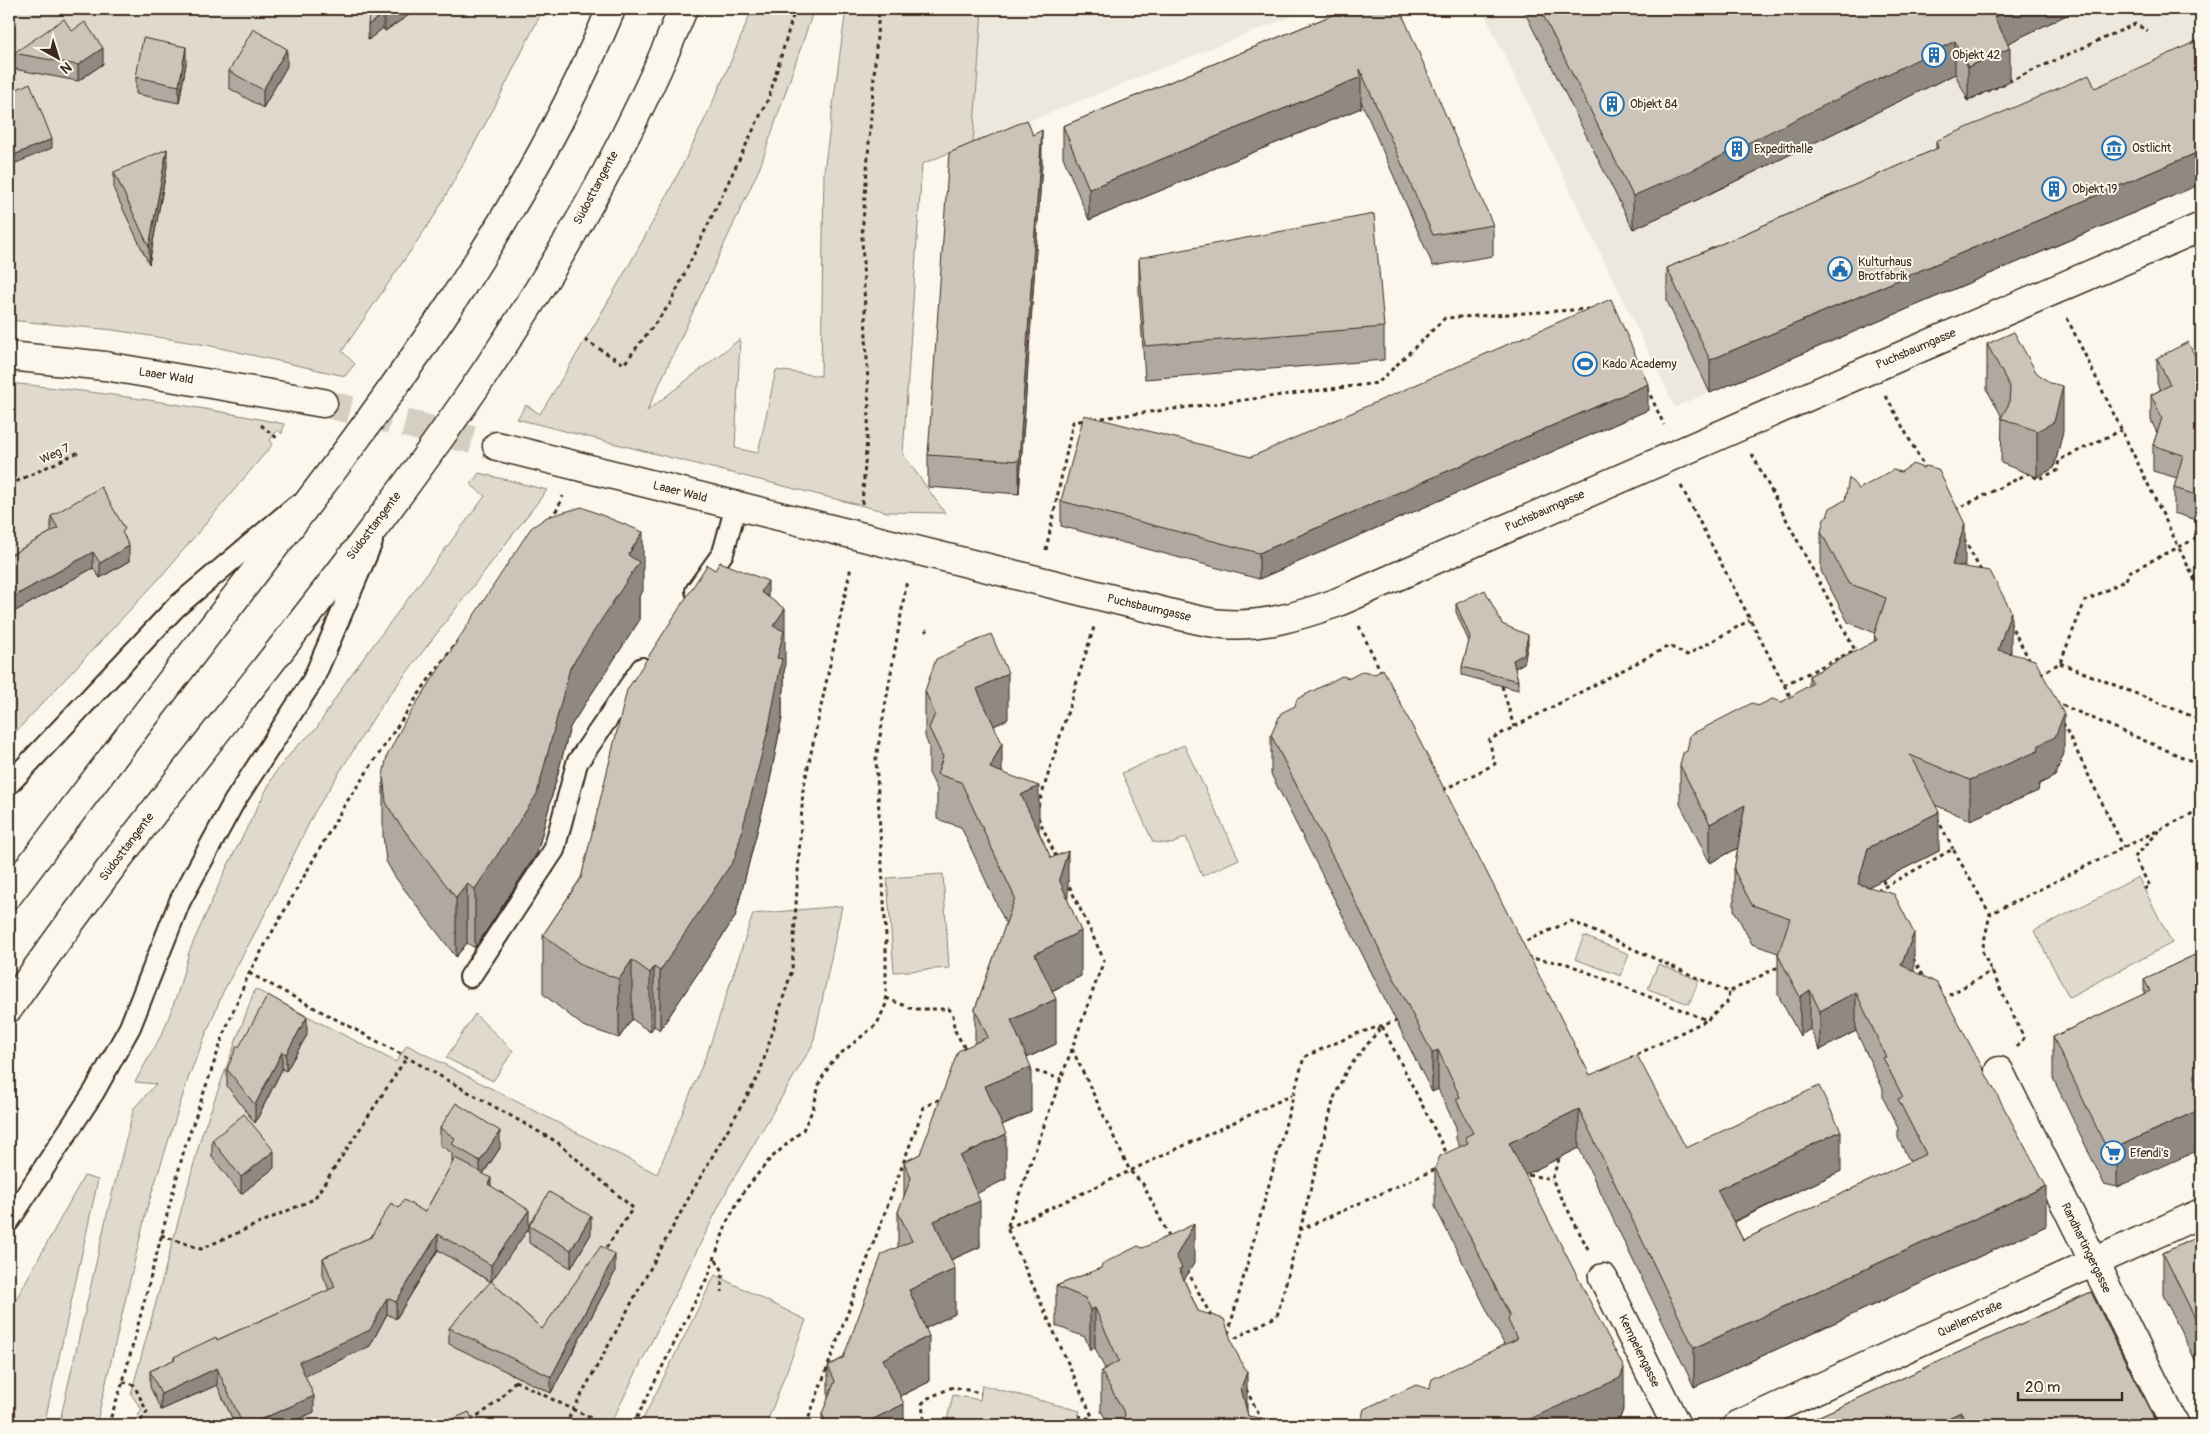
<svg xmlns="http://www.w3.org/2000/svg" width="2210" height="1434" font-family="Pangolin,sans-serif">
<rect width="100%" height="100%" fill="#fbf7ec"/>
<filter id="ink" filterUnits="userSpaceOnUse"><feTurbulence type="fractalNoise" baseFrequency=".02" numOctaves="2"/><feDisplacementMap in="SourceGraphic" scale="10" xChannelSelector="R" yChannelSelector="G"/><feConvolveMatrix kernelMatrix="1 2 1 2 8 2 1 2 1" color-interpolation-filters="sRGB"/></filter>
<g filter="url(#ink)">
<path fill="#ede8dd" d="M914,9H1310L922,164Z
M1482,9H2201V184L1675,407Z"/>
<path fill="#dfd9ce" stroke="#8d8276" d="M9,9H543L494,108L435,215L342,351L355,364L345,376L207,345L113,330L9,320Z
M752,9H814L760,167L647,411L740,339L735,448L758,453L776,370L821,376L824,171L846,9H982L973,143L922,164L903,454L945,513L887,512L517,419L526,405L540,414C621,284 697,152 752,9Z
M9,383C101,392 193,405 284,424L282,434L278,430L270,440L273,444L157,581L9,739Z
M479,473L547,490L381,706L314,813L265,914L223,992L189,1076L147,1208L96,1425H59L109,1206L134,1108L156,1084L135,1082L163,1032L178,992L189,952L225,871L275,773L295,748L316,729L347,680L485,496L471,485Z
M1184,745L1239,859L1202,876L1186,837L1172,844L1153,842L1122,773Z
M943,874L949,968L894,972L887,878Z
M2138,877L2172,943L2069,997L2034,931Z
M842,906L813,1044L728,1188L610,1425H131L142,1410L131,1394L202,1134L255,989L396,1062L407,1045L657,1174L708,1051L753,914Z
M1584,936L1629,954L1621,976L1575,959Z
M1658,964L1699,980L1689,1004L1648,989Z
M475,1014L513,1051L493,1081L446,1058Z
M84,1176L98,1180L44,1425H9V1312Z
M715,1275L806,1320L766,1425H640Z
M982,1385L1080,1411L1076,1425H969L947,1420L953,1395L980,1400Z"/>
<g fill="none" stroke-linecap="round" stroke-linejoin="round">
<path stroke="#d5cec3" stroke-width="28" stroke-dasharray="28 14" stroke-linecap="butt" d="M323,403L497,446"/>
<g stroke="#3b2a1e" stroke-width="24">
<path id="service" d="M696,591L723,553L736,506
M9,784L176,607L296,506
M470,977L554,850L577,763L642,668
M9,1221L94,1092L130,1027L180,901L234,802L313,680L372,542"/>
</g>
<g stroke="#3b2a1e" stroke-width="31">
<path id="minor" d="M9,356L105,366L323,403
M497,446L1181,616C1194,619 1209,623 1223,624C1262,627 1299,616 1336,603L1871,369L2201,227
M1999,1071L2175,1425
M1603,1278L1676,1425
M1738,1425L2201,1213"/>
</g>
<g stroke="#3b2a1e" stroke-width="31">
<path id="motorway" d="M9,894C89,788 170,682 251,577C388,400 525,217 611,9
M9,1008C237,679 532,386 683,9"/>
</g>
<path stroke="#3b2a1e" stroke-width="3" stroke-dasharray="4 4" stroke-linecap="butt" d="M1966,97L1968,100L2135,24L2148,31
M2067,318L2201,593
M585,340L624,364L670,304L769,97L795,9
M1647,388L1664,425
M1886,396L1926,470
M1094,419L1378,383L1445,318L1589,309
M261,425L278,439
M1752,454L1857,654
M9,485L81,451
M1681,486L1792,700
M862,504L869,411L862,236L879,9
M1955,510L2029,473L2038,479L2057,471L2059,460L2122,430
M550,518L558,508L563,496
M1964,539L1982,573
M1046,550L1073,422L1085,420
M2009,622L2030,661
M1359,626L1381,672
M925,632L931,627
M2060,663L2201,720
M2040,674L2060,663L2085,601L2126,580L2129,572L2201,536
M1784,685L1855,650
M1502,686L1514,727
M2055,702L2201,765
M2063,723L2124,848
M1443,790L1495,764L1489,740L1669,646L1687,655L1750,620
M1038,807L1094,627
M1038,817L1057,859
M1937,818L1953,849
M1066,879L1104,960L1007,1228L1096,1425
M1883,880L1885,887
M2144,889L2150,886L2134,858L2159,831
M1877,891L1953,849L1990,914
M1519,944L1571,921L1729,992L1780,966
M1527,958L1565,963L1707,1020L1727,1003L1729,992
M1913,958L1923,977
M249,973L401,1054L557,1142L633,1208L604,1251
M886,998L913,1009H949L953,1014L954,1029L966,1050
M1942,999L1992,971
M2017,1047L2024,1038L1982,951L1990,914L2201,809
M1072,1049L1130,1171L1143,1184L1170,1238
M1630,1058L1707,1020
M1028,1069L1061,1079
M1559,1159L1552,1179L1589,1251
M1528,1175L1552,1179
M1008,1228L1292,1095
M1300,1230L1334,1098L1346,1071L1382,1026L1448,1156
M161,1235L201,1249L314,1199L407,1057
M716,1260L723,1271L722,1292
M1187,1270L1212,1318
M1228,1334L1304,1057L1356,1034L1399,1020
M1228,1342L1277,1316L1300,1230L1438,1168
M515,1381L605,1425
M123,1382L134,1385L147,1412L138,1425
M1246,1389L1264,1425
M1078,1416L1092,1419
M470,1419C492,1410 507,1393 520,1374
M924,1420L922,1404L926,1399L953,1387L981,1393
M108,1425L123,1382L184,1150L225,1031L249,973L344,806L427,682L459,639
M565,1425L693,1190L759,1075L792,970L803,790L851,567
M633,1425L709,1274L727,1222L744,1191L770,1159L803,1130L813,1109L820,1081L834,1059L877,1024L886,1004V937L876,759L907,580
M806,1425L924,1107L944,1097
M923,1425L924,1420L944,1425"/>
<use href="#service" stroke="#fbf7ec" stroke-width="20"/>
<use href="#minor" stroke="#fbf7ec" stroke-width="28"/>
<use href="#motorway" stroke="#fbf7ec" stroke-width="28"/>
</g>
<path fill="#afa99f" stroke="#3b2a1e" d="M370,9H418L385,31L383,28L368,40Z
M1347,9L1493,225V256L1433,266L1361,101V108L1089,220L1063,157V126Z
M1523,9H2079L2008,43L2010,81L1968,100L1955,74L1699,199L1633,229Z
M72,31L103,64L78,81L14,69V53Z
M186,64L179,103L136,94V77Z
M287,66L263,108L229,88V71Z
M2095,88L2171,197L1710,393L1667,301V268L1936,149V141Z
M1042,163L1019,494L928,487V455Z
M167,166L149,264L114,190V172Z
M1139,258L1384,327V360L1145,379L1139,291Z
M1987,344L2063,431L2054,468L2037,477L2001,463L2002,417L1987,390Z
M2157,358L2201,368V522L2200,521L2174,513V488L2177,478L2153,471V445L2157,433L2151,420V395L2160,390L2157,383Z
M1648,410L1259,579L1061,526V501L1251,457Z
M1859,489L1965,563L1964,567L2011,651L2010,653L2064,753L2055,776L2039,784L2038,791L1970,820L1935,805L1939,851L1868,887L1914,971L2046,1226L1694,1387L1579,1148L1525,1175L1624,1407L1620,1418L1603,1425H1360L1429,1389L1504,1344L1435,1207V1168L1460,1147L1456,1139V1127L1438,1089L1432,1092L1271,774V735L1590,1075L1686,1148L1841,1171L1734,1222L1743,1240L1910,1162L1898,1138V1128L1883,1098V1089L1856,1031L1820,1050L1810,1029L1800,1036L1778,995V953L1752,944L1734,910V870L1738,848L1710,863L1680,804V765L1758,706L1782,702L1809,686V676L1874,642L1875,633L1848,622L1821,571V532L1827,517L1845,500Z
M51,516L125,537L129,561L100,578L93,568L10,614V621L9,556L51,532Z
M715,570L768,597L785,668L784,670V691L782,696V718L769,785L735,917L660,1030L654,1026L650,1032L632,1019L619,1038L583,1026L543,994V935L581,878Z
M643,591L639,596V621L570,727L537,853L475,948L467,943L456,957L395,877L386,861L383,835V775Z
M1456,604L1502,624L1528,643L1524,663L1515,668L1518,681V690L1462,675V667L1469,642L1456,612Z
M925,691L1008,719L994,726L1002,772L1039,832L1068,897L1067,898L1081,976L1052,991L1056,1044L1027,1058L1031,1112L1002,1125L1006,1179L977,1193L980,1247L951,1260L955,1314L926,1328L929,1382L901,1396L904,1425H822V1414L828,1400V1366L843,1358L898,1247V1212L904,1197V1162L920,1154L975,1043V1009L1006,924L961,827L937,819V789L929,773V747L925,736Z
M2201,952L2117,1187L2104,1184L2053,1078V1037L2144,994V979Z
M307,1035L286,1071L282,1069L255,1123L227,1086V1069L239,1047Z
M440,1128L500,1148L483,1174L491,1186L529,1224L591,1234L571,1268L529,1243V1228L491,1281L542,1329L615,1272L551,1393L449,1344V1328L491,1282L438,1250L396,1319L387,1314L370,1346L305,1376L314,1412L285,1425H235L217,1385L161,1410L150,1387V1371L174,1360V1357L217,1340L329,1290L323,1275V1258L371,1237L399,1208L425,1212L453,1162L452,1161V1153L440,1145Z
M212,1140L274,1168L241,1194L212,1157Z
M2201,1235V1372L2163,1295V1253Z
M1143,1248L1194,1263L1184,1280L1198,1311L1247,1412L1248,1416L1272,1425H1109L1101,1411V1371L1105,1369L1095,1348L1090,1350L1085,1337L1056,1326V1286L1101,1268Z
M2091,1292L2157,1425H1800Z"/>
<path fill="#8f8982" stroke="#3b2a1e" d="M397,9H418L385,31V17Z
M2011,9H2079L1994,50V17Z
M383,14V28L368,40V25Z
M1955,41V74L1699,199L1633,229V196Z
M186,47V64L179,103V86Z
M103,48V64L78,81V65Z
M2010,48V81L1968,100V67Z
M287,49V66L263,108V90Z
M1361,77V108L1089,220V189Z
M1042,130V163L1019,494V461Z
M52,139V148L9,166V157Z
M167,149V166L149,264V247Z
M2201,151V184L1710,393V360Z
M1648,384V410L1259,579V553Z
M2063,386V431L2054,468L2037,477V431Z
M1965,524V563L1952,604V565Z
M643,532V591L639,596V621L570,727L537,853L475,948V889L570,668L628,555Z
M129,546V561L100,578V563Z
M93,552V568L10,614V621H9V599Z
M768,581V640L761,592Z
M785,609V668L784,670V691L782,696V718L769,785L735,917L660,1030V971L773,626Z
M2011,611V651L1998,689V650Z
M1528,635V643L1524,663L1513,669V660Z
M1008,673V719L977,734V689Z
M2064,714V753L2055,776L2039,784L2038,791L1970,820V780L2039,745Z
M1002,743V788L990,768Z
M1039,786V832L1021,840V795Z
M1745,805V844L1710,863V824Z
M1939,812V851L1868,887L1858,884L1868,848Z
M1068,851V897L1059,924V879Z
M467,884V943L456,957V898Z
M1081,931V976L1035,999V954Z
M1914,933V972L1901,965Z
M632,960V1019L619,1038V979Z
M654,967V1026L650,1032V973Z
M1810,990V1029L1800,1036V997Z
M1856,992V1031L1820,1050V1011Z
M1056,999V1044L1011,1065V1020Z
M307,1017V1035L286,1071V1054Z
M1438,1050V1089L1432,1092V1053Z
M282,1052V1069L255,1123V1105Z
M1031,1067V1112L985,1132V1086Z
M1579,1109V1148L1509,1183V1143Z
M2201,1109V1149L2117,1187V1147Z
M500,1131V1148L480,1178V1161Z
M1841,1131V1171L1717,1229V1190Z
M1006,1134V1179L960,1202V1156Z
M274,1151V1168L241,1194V1177Z
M491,1178V1195L488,1184Z
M2046,1186V1226L1694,1387V1348Z
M980,1201V1247L934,1267V1221Z
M529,1210V1228L491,1282V1265Z
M591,1216V1234L571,1268V1250Z
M1194,1224V1263L1182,1284L1176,1256Z
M438,1234V1250L396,1319V1302Z
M615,1255V1272L551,1393V1377Z
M955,1269V1314L909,1336V1290Z
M387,1298V1314L370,1346L299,1379V1362Z
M1095,1308V1348L1090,1350V1310Z
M929,1336V1382L883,1404V1359Z
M217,1368V1385L161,1410V1394Z
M1624,1368V1407L1620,1418L1603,1425H1517Z
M1247,1372V1412L1241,1388Z
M314,1396V1412L285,1425H248Z
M904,1404V1425H863V1424Z
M1961,1412V1425H1933Z
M1509,1422V1425H1502Z"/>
<path fill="#ccc4b9" stroke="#3b2a1e" d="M370,9H397L385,17L383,14L368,25Z
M1347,9H1400L1493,225L1433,235L1360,69L1361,77L1089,189L1063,126Z
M1540,9H2011L1994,17L2010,48L1968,67L1955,41L1699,167L1633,196Z
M64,19L72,31L85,22L103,48L78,65L14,53Z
M253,29L287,49L263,90L229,71Z
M143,38L186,47L179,86L136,77Z
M2201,39V151L1710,360L1667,268L1938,148L1936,141L2089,75L2095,88Z
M30,83L52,139L9,157V93Z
M1027,120L1033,135L1042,130L1019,461L928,455L949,153Z
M167,149L149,247L114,172Z
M1374,214L1384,327L1145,346L1139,258Z
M1611,299L1648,384L1259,553L1061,501L1084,415L1251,457Z
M2014,332L2036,372L2050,383L2063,386L2054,422L2037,431L2001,418L2009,404L2010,387L1987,344Z
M2188,342L2201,368V497L2200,496L2174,488L2183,455L2153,445L2162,418L2151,395L2170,385L2157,358Z
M1913,464L1923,468L1926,466L1938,469L1965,524L1952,565L1990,571L2011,611L1998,650L2035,660L2064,714L2055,737L2039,745L2038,751L1970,780L1910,755L1939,812L1868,848L1858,884L1894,894L1914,933L1901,965L1937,983L2046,1186L1694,1348L1579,1109L1509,1143L1624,1368L1620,1378L1517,1425L1509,1422L1502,1425H1360L1364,1409L1416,1385L1429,1389L1432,1379L1517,1339L1508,1320L1510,1316L1435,1168L1440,1156L1468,1143L1465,1137L1473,1133L1456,1099L1460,1097L1438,1050L1432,1053L1271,735L1281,713L1295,706L1297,699L1342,676L1350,678L1363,671L1375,674L1383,669L1590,1075L1637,1055L1686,1148L1819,1086L1841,1131L1717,1190L1743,1240L1926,1154L1898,1099L1903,1097L1883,1058L1886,1057L1856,992L1820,1011L1810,990L1800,997L1778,955L1790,918L1752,905L1734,870L1745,805L1710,824L1680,765L1683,753L1687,751L1690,735L1752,703L1758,706L1772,699L1782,702L1813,683L1809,676L1877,640L1874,635L1886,598L1848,583L1821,532L1824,519L1827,517L1830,508L1845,500L1849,478L1859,489L1893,470L1901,472Z
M101,487L125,529L122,532L129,546L100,563L93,552L9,599V556L58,528L51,516Z
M582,507L643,532L628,555L639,562L570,668L537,794L475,889L467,884L456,898L395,818L386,802L383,775L387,756L405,721L531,528L547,517Z
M720,562L768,581L761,592L785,609L773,626L784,631L777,658L782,659L769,726L735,858L660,971L654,967L650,973L632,960L619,979L583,966L543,935L581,878L627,690L707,565L715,570Z
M1485,590L1502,624L1528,635L1524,654L1513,660L1518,681L1462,667L1470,637L1456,604Z
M991,634L1008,673L977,689L1002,743L990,768L1039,786L1021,795L1051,858L1068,851L1059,879L1081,931L1035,954L1056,999L1011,1020L1031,1067L985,1086L1006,1134L960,1156L980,1201L934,1221L955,1269L909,1290L929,1336L883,1359L904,1404L863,1424V1425H828L822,1414L835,1381L828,1366L843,1358L882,1254L912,1241L898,1212L911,1178L904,1162L920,1154L958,1051L988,1037L975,1009L1015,898L961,782L937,774L943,757L929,728L935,714L925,691L936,659Z
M2201,952V1109L2117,1147L2104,1143L2053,1037L2150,991L2144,979Z
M268,995L307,1017L286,1054L282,1052L255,1105L227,1069L237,1046L239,1047Z
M456,1103L500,1131L480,1161L452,1144L455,1138L440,1128Z
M244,1114L274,1151L241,1177L212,1140Z
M455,1158L491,1178L488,1184L529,1210L491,1265L438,1234L396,1302L387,1298L370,1330L299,1362L314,1396L248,1425H243L217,1368L161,1394L150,1371L175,1359L174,1357L216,1337L217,1340L335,1287L323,1258L371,1237L391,1203L399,1208L404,1200L425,1212Z
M549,1192L591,1216L571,1250L529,1226Z
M1194,1224L1176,1256L1182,1268L1179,1269L1198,1311L1224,1319L1234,1348L1247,1372L1241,1388L1248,1416L1270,1420L1272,1425H1122L1125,1414L1101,1371L1119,1361L1095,1308L1090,1310L1085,1298L1056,1286L1101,1268L1102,1264L1138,1246L1143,1248Z
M2201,1235V1330L2163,1253Z
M601,1246L615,1255L551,1377L449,1328L491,1281L542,1329Z
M2091,1292L2157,1425H1970L1961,1412L1933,1425H1800Z
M469,1412L475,1425H439Z"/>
</g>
<defs>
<g id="building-ring" transform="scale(1.25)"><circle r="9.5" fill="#fbf7ec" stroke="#1f6fb2" stroke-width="1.5"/><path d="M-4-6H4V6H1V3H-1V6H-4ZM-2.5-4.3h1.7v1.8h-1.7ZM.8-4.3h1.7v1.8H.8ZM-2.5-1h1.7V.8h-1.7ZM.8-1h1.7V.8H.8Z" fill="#1f6fb2"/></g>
<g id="museum-ring" transform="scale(1.25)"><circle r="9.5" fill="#fbf7ec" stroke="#1f6fb2" stroke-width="1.5"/><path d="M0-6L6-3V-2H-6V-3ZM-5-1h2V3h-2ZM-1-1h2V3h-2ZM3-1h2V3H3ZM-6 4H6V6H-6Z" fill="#1f6fb2"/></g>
<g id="civic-ring" transform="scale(1.25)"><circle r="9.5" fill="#fbf7ec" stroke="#1f6fb2" stroke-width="1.5"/><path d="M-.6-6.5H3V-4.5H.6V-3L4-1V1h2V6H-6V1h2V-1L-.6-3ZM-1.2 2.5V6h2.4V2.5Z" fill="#1f6fb2"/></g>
<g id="stadium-ring" transform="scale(1.25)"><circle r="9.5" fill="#fbf7ec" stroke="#1f6fb2" stroke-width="1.5"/><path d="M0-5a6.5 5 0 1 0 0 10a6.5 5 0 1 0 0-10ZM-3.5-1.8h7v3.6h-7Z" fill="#1f6fb2"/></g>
<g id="supermarket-ring" transform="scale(1.25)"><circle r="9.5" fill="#fbf7ec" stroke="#1f6fb2" stroke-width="1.5"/><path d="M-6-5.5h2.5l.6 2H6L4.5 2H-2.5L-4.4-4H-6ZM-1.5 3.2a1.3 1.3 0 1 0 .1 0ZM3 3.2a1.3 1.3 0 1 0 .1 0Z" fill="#1f6fb2"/></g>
</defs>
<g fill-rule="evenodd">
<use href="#building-ring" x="1934" y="55"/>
<use href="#building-ring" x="1612" y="104"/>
<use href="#museum-ring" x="2114" y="148"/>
<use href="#building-ring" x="1737" y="149"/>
<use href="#building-ring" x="2054" y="189"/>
<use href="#civic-ring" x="1840" y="269"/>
<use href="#stadium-ring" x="1585" y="364"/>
<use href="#supermarket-ring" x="2113" y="1153"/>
</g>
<g text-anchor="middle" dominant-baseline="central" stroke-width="4" stroke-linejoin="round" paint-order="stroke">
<g font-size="12" fill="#3b2a1e" stroke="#fbf7ec" text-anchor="start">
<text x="1952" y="55">Objekt 42</text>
<text x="1630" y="104">Objekt 84</text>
<text x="2132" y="148">Ostlicht</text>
<text x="1754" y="149">Expedithalle</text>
<text x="2072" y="189">Objekt 19</text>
<text x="1858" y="262">Kulturhaus<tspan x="1858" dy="14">Brotfabrik</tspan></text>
<text x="1602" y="364">Kado Academy</text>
<text x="2130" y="1153">Efendi's</text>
</g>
<g font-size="12" fill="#3b2a1e" stroke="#fbf7ec">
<text transform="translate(596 188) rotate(-62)">Südosttangente</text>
<text transform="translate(1916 349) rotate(-23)">Puchsbaumgasse</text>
<text transform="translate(166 376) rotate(9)">Laaer Wald</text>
<text transform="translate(55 454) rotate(-25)">Weg 7</text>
<text transform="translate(680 492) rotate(14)">Laaer Wald</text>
<text transform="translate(1545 511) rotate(-24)">Puchsbaumgasse</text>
<text transform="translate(374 526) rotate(-53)">Südosttangente</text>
<text transform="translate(1149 608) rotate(13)">Puchsbaumgasse</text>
<text transform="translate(127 847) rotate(-53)">Südosttangente</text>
<text transform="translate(2086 1248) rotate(64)">Randhartingergasse</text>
<text transform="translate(1970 1319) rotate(-25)">Quellenstraße</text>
<text transform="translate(1639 1351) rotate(64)">Kempelengasse</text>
</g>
</g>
<rect width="2210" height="1434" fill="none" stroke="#fbf7ec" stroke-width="30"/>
<rect x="15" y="15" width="2180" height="1404" fill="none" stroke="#3b2a1e" stroke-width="2" filter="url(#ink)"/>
<g transform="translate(58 58) rotate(141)" stroke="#fbf7ec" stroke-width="4" paint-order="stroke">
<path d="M0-4L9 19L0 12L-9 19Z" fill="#3b2a1e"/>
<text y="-8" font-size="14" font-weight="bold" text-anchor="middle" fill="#3b2a1e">N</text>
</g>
<path d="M2018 1392v8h104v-8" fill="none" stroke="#3b2a1e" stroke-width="2.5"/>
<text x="2025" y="1392" font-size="15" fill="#3b2a1e" stroke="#fbf7ec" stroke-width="4" paint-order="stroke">20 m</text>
</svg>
